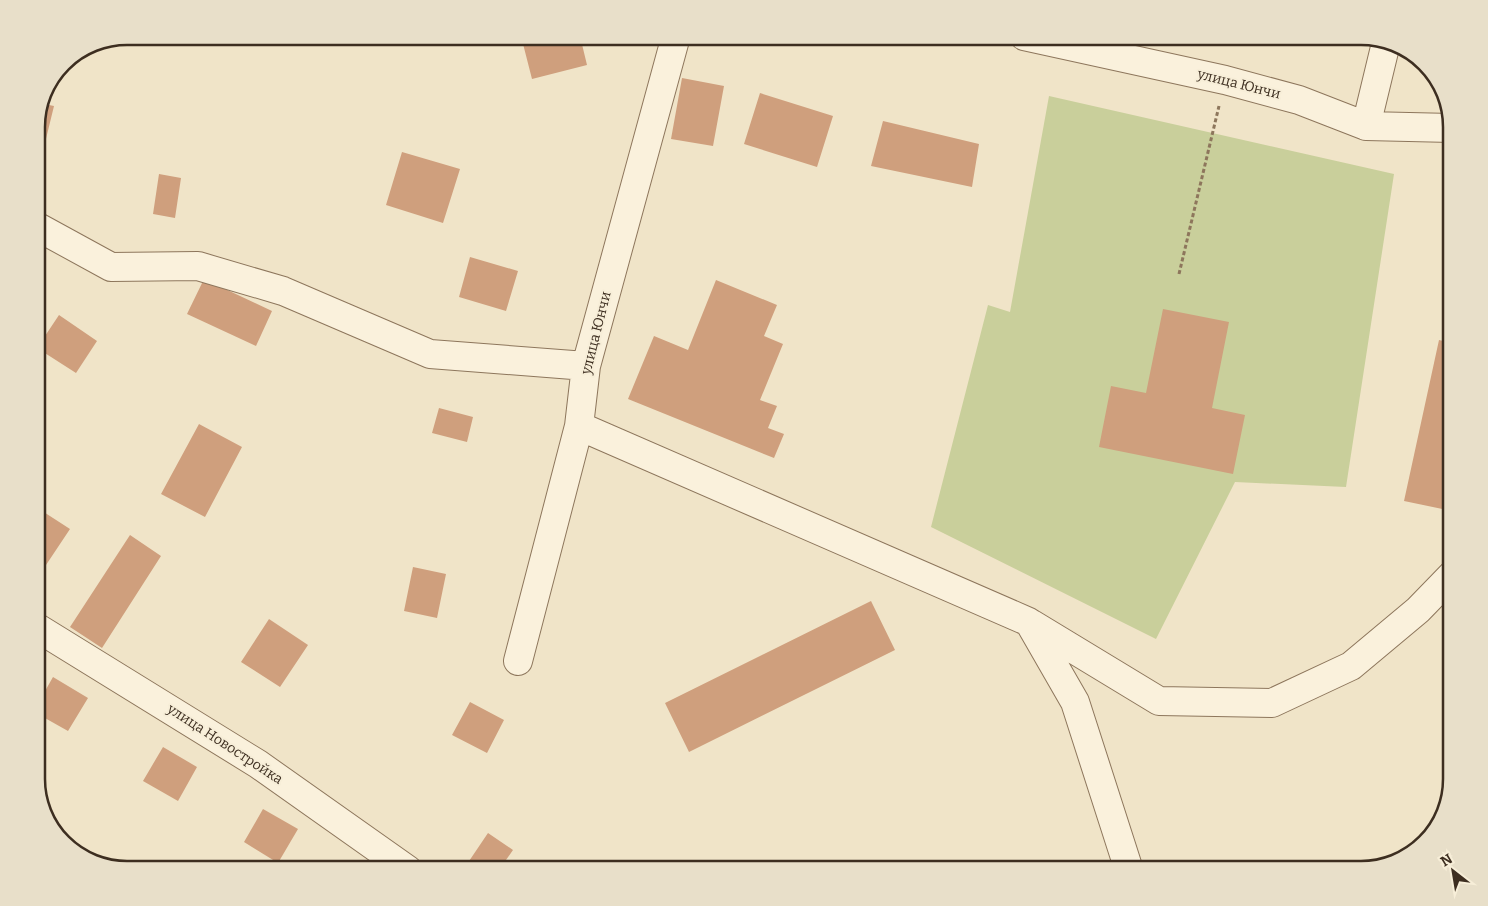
<svg xmlns="http://www.w3.org/2000/svg" width="1488" height="906" font-family="Bitter,serif">
<rect width="100%" height="100%" fill="#f0e4c8"/>
<path fill="#c9cf9b" d="M1049,96L1394,174L1346,487L1235,482L1156,639L931,527L988,305L1010,312Z"/>
<path fill="#cf9f7d" d="M521,36H580L587,65L532,79Z
M682,78L724,86L713,146L671,139Z
M760,93L833,116L817,167L744,144Z
M44,104L54,106L44,147L36,145V121Z
M883,121L979,144L972,187L871,166Z
M402,152L460,169L443,223L386,205Z
M159,174L181,178L175,218L153,214Z
M470,257L518,271L506,311L459,297Z
M204,279L272,311L256,346L187,314Z
M716,280L777,305L764,336L783,344L760,400L777,406L768,428L784,434L774,458L628,399L654,336L688,350Z
M1163,309L1229,322L1212,408L1245,415L1233,474L1099,447L1111,386L1146,393Z
M59,315L97,341L76,373L37,348Z
M1439,340L1452,343V511L1404,501Z
M439,408L473,417L467,442L432,433Z
M199,424L242,447L205,517L161,494Z
M36,507L70,529L36,580Z
M130,535L161,556L102,648L70,627Z
M413,567L446,574L437,618L404,611Z
M871,601L895,650L689,752L665,703Z
M269,619L308,645L280,687L241,662Z
M53,677L88,698L68,731L36,713V707Z
M470,702L504,720L487,753L452,735Z
M163,747L197,767L178,801L143,781Z
M263,809L298,829L278,863L244,842Z
M488,833L513,850L499,870H463Z
M893,862L910,870H889Z"/>
<g fill="none" stroke-linecap="round" stroke-linejoin="round">
<g stroke="#8d765c" stroke-width="30">
<path id="minor" d="M1024,36L1225,80L1299,100L1366,126L1386,43
M1366,126L1452,128
M36,226L111,267L198,266L283,291L430,354L586,366
M579,426L1029,622L1075,702L1129,870
M1032,624L1159,701L1272,703L1351,666L1418,610L1452,575
M36,627L258,764L408,870
M518,661L579,426L586,366L676,36"/>
</g>
<path stroke="#8d765c" stroke-width="3" stroke-dasharray="4 2.5" stroke-linecap="butt" d="M1179,274L1219,106"/>
<use href="#minor" stroke="#faf1dc" stroke-width="28"/>
</g>
<g text-anchor="middle" dominant-baseline="central" stroke-width="4" stroke-linejoin="round" paint-order="stroke">
<g font-size="14" fill="#3d2e20" stroke="#f7eed8">
<text transform="translate(1239 84) rotate(14)">улица Юнчи</text>
<text transform="translate(596 333) rotate(-76)">улица Юнчи</text>
<text transform="translate(225 744) rotate(33)">улица Новостройка</text>
</g>
</g>
<path d="M0 0H1488V906H0ZM127 45H1361A82 82 0 0 1 1443 127V779A82 82 0 0 1 1361 861H127A82 82 0 0 1 45 779V127A82 82 0 0 1 127 45Z" fill="#e8dfc9" fill-rule="evenodd"/>
<path fill="none" stroke="#3d2e20" stroke-width="2.5" d="M127 45H1361A82 82 0 0 1 1443 127V779A82 82 0 0 1 1361 861H127A82 82 0 0 1 45 779V127A82 82 0 0 1 127 45Z"/>
<g transform="translate(1453 871) rotate(329)" stroke="#f7eed8" stroke-width="4" paint-order="stroke">
<path d="M0-4L9 19L0 12L-9 19Z" fill="#3d2e20"/>
<text y="-8" font-size="14" font-weight="bold" text-anchor="middle" fill="#3d2e20">N</text>
</g>
</svg>
